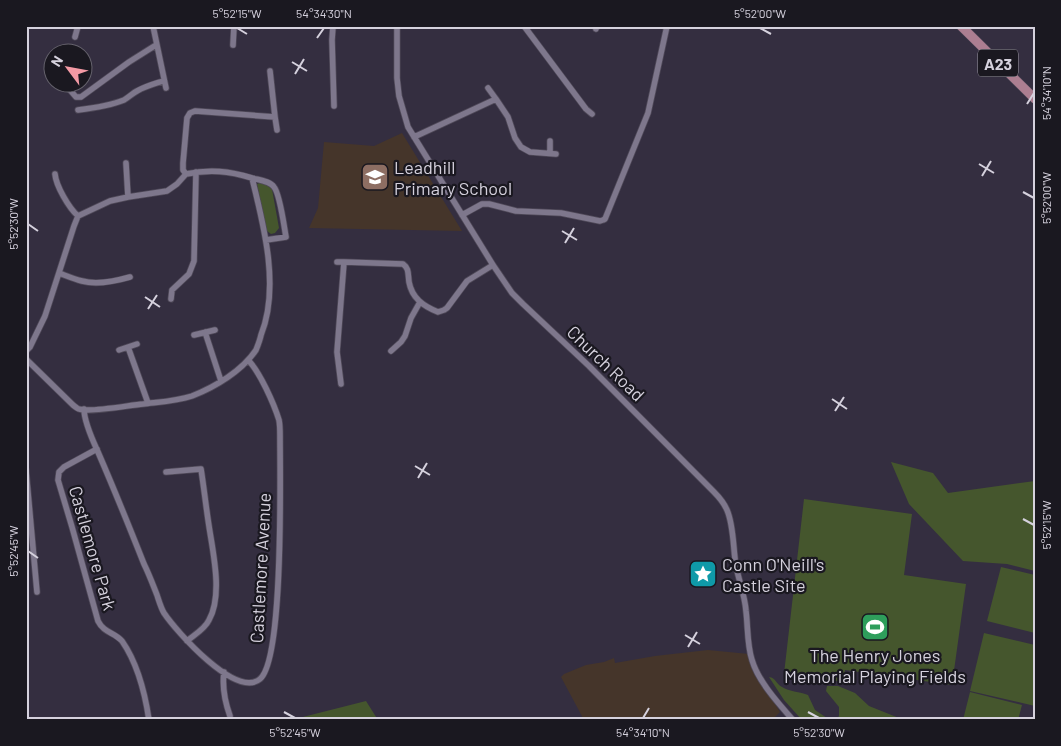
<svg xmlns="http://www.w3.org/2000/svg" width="1061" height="746" font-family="Barlow,sans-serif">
<rect width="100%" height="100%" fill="#342e40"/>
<path fill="#45352a" d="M402,133L462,231L309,228L318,208L324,142L374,146Z
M708,650L749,654L750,664L755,676L767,691L780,712L772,720H584L561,677L564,674L586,665L604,662L614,658L615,663L655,656Z"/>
<path fill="#45562d" d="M262,182L272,189L279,228L275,233L271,234L267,231L257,184Z
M891,462L933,473L948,493L1035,481V571L1007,564L963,561L909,504Z
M804,499L912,514L904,575L966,584L952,685L845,670L843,682L784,674Z
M1001,567L1035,575V633L987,621Z
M984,633L1035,645V706L970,691Z
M769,677C776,678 776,684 782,687C787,691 801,692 808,695L815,710L830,720H802L784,700Z
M827,686H838L855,693L869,706L904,720H836L839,716V707L826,691Z
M970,692L1022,705L1018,720H963Z
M366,701L378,720H291Z"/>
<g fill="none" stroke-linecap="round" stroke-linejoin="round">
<g stroke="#504a59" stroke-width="7">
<path id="street" d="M153,26L166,88
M333,26L332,40L334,106
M397,26V78L399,96L408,127L493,265L512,293L523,304L589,366L714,492C719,497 724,503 727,510C734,526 733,549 736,566C739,581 745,596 746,611C748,627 747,645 752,660C758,681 778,703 793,720
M524,26L586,109L592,114
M596,29L597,26
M75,37L78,26
M233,45L234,26
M69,52V48
M66,82L70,90L76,97H81L129,62L156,45
M488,88L496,99
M78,110C94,108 109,106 124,100C129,97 133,93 137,91C146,86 154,84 163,81
M275,117L277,130
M414,137L496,99L508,117L515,138L521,147L530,152L556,154
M550,153V141
M126,163L128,197
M55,174C56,186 69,208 78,216
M186,174L183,170V163L187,118L190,113L195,111L275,117L270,71
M252,178C259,180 270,181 274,187C280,194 284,226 286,237L266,240
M462,215L482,204H489L516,211L561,213L600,221L603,220L605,219L648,113L667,26
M337,262H344
M59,273C67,276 74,279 82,281C97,285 116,281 130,277
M171,299L172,290L189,274L194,261L196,172
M205,332L221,381
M194,335L215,330
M128,347L137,344
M119,350L128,347L148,403
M26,351L30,347L45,316L74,226L78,216L110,201L128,197L167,191L177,184L186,174
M391,351L401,342L405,336L411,318L420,302
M26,359L73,405C73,405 78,409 79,409C89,413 130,405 143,404C159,402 177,401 192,396C215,387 242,371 256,350C258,345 260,340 261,335C280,288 264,226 252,178C229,171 210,169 186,174
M341,384L337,352L344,262L403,264C409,268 408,274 409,282C412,298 423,306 438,312L444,310L447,308L467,281L493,265
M84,409C84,422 93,441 98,452C114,489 129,526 144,564C149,574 153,585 157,595C159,601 161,608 164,613C176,631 236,699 260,679C284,659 280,474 280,436C280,431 280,425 279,420C274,404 260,372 248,360
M97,449L64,467L59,472L58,480L72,527L98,621C104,633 114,632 122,641C138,664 145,693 149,720
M26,470L37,592
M166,472L201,469C204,488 206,507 209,526C213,553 223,595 209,620C205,629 194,635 187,641
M224,672C222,687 225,702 230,716"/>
</g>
<g stroke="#504a59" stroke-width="10">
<path id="primary" d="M961,26L1035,99"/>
</g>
<use href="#street" stroke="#7e778c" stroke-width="5.5"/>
<use href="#primary" stroke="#ac7e91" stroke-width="9"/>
</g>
<path fill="none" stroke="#d5d1dd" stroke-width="2" d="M237,28L247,34M760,28L771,34M317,38L324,28M292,62L307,71M295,74L304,59M1027,104L1034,93M979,164L994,173M982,176L991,161M1023,192L1034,198M28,224L38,231M562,231L577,240M565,243L574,228M145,297L160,307M148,309L157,295M832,399L847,409M835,411L844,397M415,466L430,475M418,478L427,463M1023,519L1034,525M28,551L38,558M685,635L700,644M688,647L697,632M284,712L295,718M808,712L819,718M643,718L649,708"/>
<defs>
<g id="school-square" transform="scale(1.4375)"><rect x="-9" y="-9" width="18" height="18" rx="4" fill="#8d6e63" stroke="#1a1820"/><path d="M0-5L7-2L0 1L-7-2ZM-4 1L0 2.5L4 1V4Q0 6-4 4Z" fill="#fff"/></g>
<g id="sight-square" transform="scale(1.4375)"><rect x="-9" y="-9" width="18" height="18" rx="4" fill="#0f9aa8" stroke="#1a1820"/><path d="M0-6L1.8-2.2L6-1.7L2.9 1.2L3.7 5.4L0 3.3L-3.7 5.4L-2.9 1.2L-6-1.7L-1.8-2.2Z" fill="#fff"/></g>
<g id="stadium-square" transform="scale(1.4375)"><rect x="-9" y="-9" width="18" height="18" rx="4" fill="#2e9e5b" stroke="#1a1820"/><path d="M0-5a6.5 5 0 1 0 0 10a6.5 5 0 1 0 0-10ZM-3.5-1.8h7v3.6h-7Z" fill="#fff"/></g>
</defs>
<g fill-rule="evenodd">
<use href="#school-square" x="375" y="177"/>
<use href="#sight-square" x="703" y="574"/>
<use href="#stadium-square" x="875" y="627"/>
</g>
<g text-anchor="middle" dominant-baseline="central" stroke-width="4.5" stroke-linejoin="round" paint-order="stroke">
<rect fill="#1a1820" stroke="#9d9aa4" stroke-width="1" x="978" y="49.5" width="40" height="27" rx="4"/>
<g font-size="16" font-weight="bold" fill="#d5d1dd">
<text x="998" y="63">A23</text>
</g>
<g font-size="18" fill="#d5d1dd" stroke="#1a1820" text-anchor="start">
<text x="394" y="167">Leadhill<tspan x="394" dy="21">Primary School</tspan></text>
<text x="722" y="564">Conn O'Neill's<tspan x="722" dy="21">Castle Site</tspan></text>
<text x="875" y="655" text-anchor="middle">The Henry Jones<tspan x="875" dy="21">Memorial Playing Fields</tspan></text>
</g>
<g font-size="18" fill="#d5d1dd" stroke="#1a1820">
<text transform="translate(606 363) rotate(44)">Church Road</text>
<text transform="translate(93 548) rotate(74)">Castlemore Park</text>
<text transform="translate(260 568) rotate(-87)">Castlemore Avenue</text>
</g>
</g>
<rect width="1061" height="746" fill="none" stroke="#1a1820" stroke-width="55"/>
<g transform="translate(68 68) rotate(302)"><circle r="24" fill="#1a1820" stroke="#65626c"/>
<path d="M0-4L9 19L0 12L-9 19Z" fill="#f49aa5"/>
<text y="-8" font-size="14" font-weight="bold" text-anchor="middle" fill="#d5d1dd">N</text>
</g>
<rect x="28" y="28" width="1006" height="690" fill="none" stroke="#d5d1dd" stroke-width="2"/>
<g font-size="12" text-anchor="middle" fill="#d5d1dd">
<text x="237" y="18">5°52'15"W</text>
<text x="324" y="18">54°34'30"N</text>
<text x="760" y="18">5°52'00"W</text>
<text transform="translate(1047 93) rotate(-90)" y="4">54°34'10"N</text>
<text transform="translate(1047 198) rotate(-90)" y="4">5°52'00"W</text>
<text transform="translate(14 224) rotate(-90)" y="4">5°52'30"W</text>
<text transform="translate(1047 525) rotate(-90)" y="4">5°52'15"W</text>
<text transform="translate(14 551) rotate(-90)" y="4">5°52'45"W</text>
<text x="295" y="737">5°52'45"W</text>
<text x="643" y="737">54°34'10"N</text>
<text x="819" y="737">5°52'30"W</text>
</g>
</svg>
